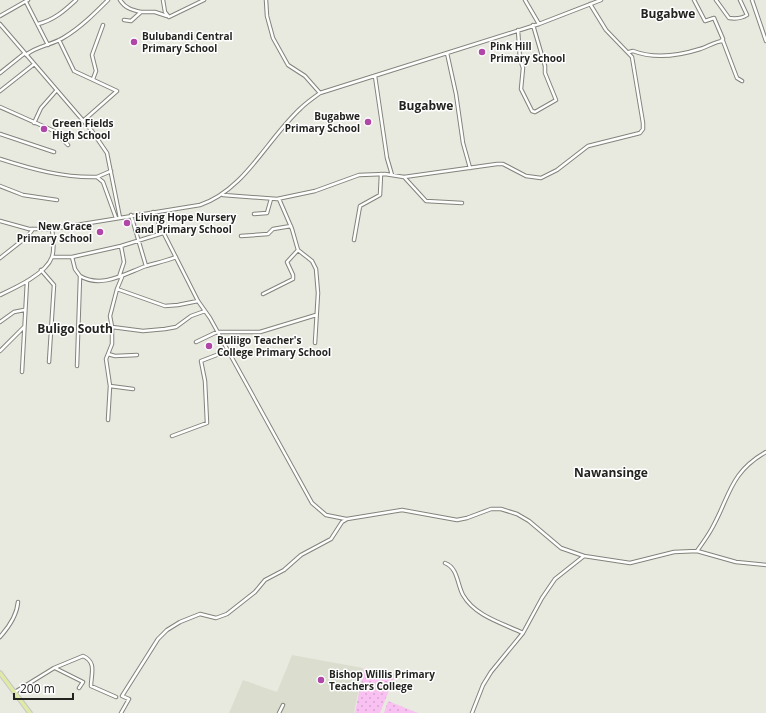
<svg xmlns="http://www.w3.org/2000/svg" width="766" height="713" font-family="'Open Sans',sans-serif">
<defs>
<pattern id="grass-dots" width="8" height="8" patternUnits="userSpaceOnUse"><rect width="8" height="8" fill="#f9c1f1"/><path d="M2 2h.1M6 6h.1" fill="none" stroke="#d5a6ce" stroke-width="1.8" stroke-linecap="round"/></pattern>
</defs>
<rect width="100%" height="100%" fill="#e8eae0"/>
<path fill="#dbdece" d="M292,655L363,668L354,713H229L243,680L277,692Z"/>
<path fill="url(#grass-dots)" d="M364,668L395,675L380,713H355Z
M388,701L418,713H384Z"/>
<g fill="none" stroke-linecap="round" stroke-linejoin="round">
<g stroke="#82847b" stroke-width="4.5">
<path id="minor" d="M120,0C125,8 132,10 141,12
M163,0L165,12L169,17L204,0
M266,0L267,16L273,38L288,65L305,76L320,93
M525,0L539,24
M694,0L705,21L714,18L723,39L721,41
M716,0L729,18C736,19 741,19 747,15L740,0
M752,0L766,41
M26,2L48,45
M0,16L28,0
M124,20L131,21L141,12H155L167,16
M0,24L92,131L107,153L120,218
M38,24C54,20 64,11 76,0
M518,30L520,59L523,68L521,89L532,111L535,112L556,100L545,73V66L533,25
M59,40L74,71L117,91L83,121
M629,52L633,51C654,59 678,56 700,49C707,47 716,41 723,41L737,78L742,81
M447,53L456,94L463,143L470,168
M26,55C36,46 52,45 63,38C80,28 94,14 108,0
M0,73L25,53
M375,76L387,158L392,175
M93,79L96,71L92,55L103,25
M0,91L33,65
M0,107L54,131L68,145
M34,123L41,108L56,91
M0,134L54,152
M0,159C31,169 64,178 97,177L103,182L116,218
M97,177L111,171
M404,177L426,201L462,203
M0,186L23,195L57,200
M223,195L277,199L315,191L359,175L385,174L404,177L497,164H503L526,176L541,178L557,170L588,146L640,133L643,129V123L632,57L606,30L590,4
M279,199L292,229L298,250L312,261L316,269L318,293L315,343
M153,212L198,301L210,318L312,503L326,515L346,519
M254,214L267,213L271,199
M131,215L146,266
M0,221L29,229H52L200,205C245,190 267,139 301,108C306,103 313,98 320,93L539,24L601,0
M241,236L268,234L273,229L291,226
M354,240L360,206L380,195L381,174
M52,257H72L75,269L80,276C102,289 126,273 146,266C156,263 166,261 176,257
M72,257L121,246
M0,258L28,236L33,229
M41,270L54,285L49,362
M119,277L124,262L121,246L163,233
M122,277L117,289L165,306L178,305L198,301
M117,289L110,316L112,327L143,331L165,329L176,327L191,316L205,311
M263,294L293,279V275L287,262L298,250
M0,295C15,288 46,274 52,257C55,248 53,238 52,229
M0,322L14,312L24,310
M196,342L217,332H260L316,315
M0,351L24,327
M108,354L115,356L137,355
M77,366L80,277
M22,372L27,281
M110,386L133,389
M108,420L110,386L106,359L112,344V327
M172,436L207,423L205,381L201,361L227,351
M697,551C702,544 707,537 711,530C730,497 729,473 766,452
M445,563C458,568 457,584 463,595C475,616 502,623 523,633
M0,637C8,628 17,615 18,602
M55,668L83,682L79,688
M15,692L54,668L83,656C97,662 91,674 91,686L116,697
M121,713L129,699L122,696L158,639L167,630L180,622L200,614L216,618L227,614L255,592L265,580L284,570L301,555L331,539L342,522L347,519L402,510L457,520L467,518L491,509H501L517,514L529,521L561,548L584,556
M279,713L283,705
M472,713L483,685L491,672L523,633L542,598L555,579L584,556L630,563L674,552L697,551L736,562L766,565"/>
</g>
<g stroke="#c6c6c5" stroke-width="5.5">
<path id="major" d="M0,673L30,713"/>
</g>
<use href="#minor" stroke="#fff" stroke-width="2.5"/>
<use href="#major" stroke="#e0eaa6" stroke-width="3.5"/>
</g>
<g fill="#b046a7" stroke="#fff" stroke-width="1.5">
<circle cx="134" cy="42" r="4"/>
<circle cx="482" cy="52" r="4"/>
<circle cx="368" cy="122" r="4"/>
<circle cx="44" cy="129" r="4"/>
<circle cx="127" cy="223" r="4"/>
<circle cx="100" cy="232" r="4"/>
<circle cx="209" cy="346" r="4"/>
<circle cx="321" cy="680" r="4"/>
</g>
<g text-anchor="middle" dominant-baseline="central" stroke-width="3" stroke-linejoin="round" paint-order="stroke">
<g font-size="10" font-weight="bold" fill="#232320" stroke="#fff" text-anchor="start">
<text x="142" y="36">Bulubandi Central<tspan x="142" dy="12">Primary School</tspan></text>
<text x="490" y="46">Pink Hill<tspan x="490" dy="12">Primary School</tspan></text>
<text x="360" y="116" text-anchor="end">Bugabwe<tspan x="360" dy="12">Primary School</tspan></text>
<text x="52" y="123">Green Fields<tspan x="52" dy="12">High School</tspan></text>
<text x="135" y="217">Living Hope Nursery<tspan x="135" dy="12">and Primary School</tspan></text>
<text x="92" y="226" text-anchor="end">New Grace<tspan x="92" dy="12">Primary School</tspan></text>
<text x="217" y="340">Buliigo Teacher's<tspan x="217" dy="12">College Primary School</tspan></text>
<text x="329" y="674">Bishop Willis Primary<tspan x="329" dy="12">Teachers College</tspan></text>
</g>
<g font-size="12" font-weight="bold" fill="#232320" stroke="#fff">
<text x="668" y="13">Bugabwe</text>
<text x="426" y="105">Bugabwe</text>
<text x="75" y="328">Buligo South</text>
<text x="611" y="472">Nawansinge</text>
</g>
</g>
<path d="M14 693v6h59v-6" fill="none" stroke="#232320" stroke-width="2"/>
<text x="20" y="693" font-size="12" fill="#232320" stroke="#ffffff" stroke-width="3" paint-order="stroke">200 m</text>
</svg>
